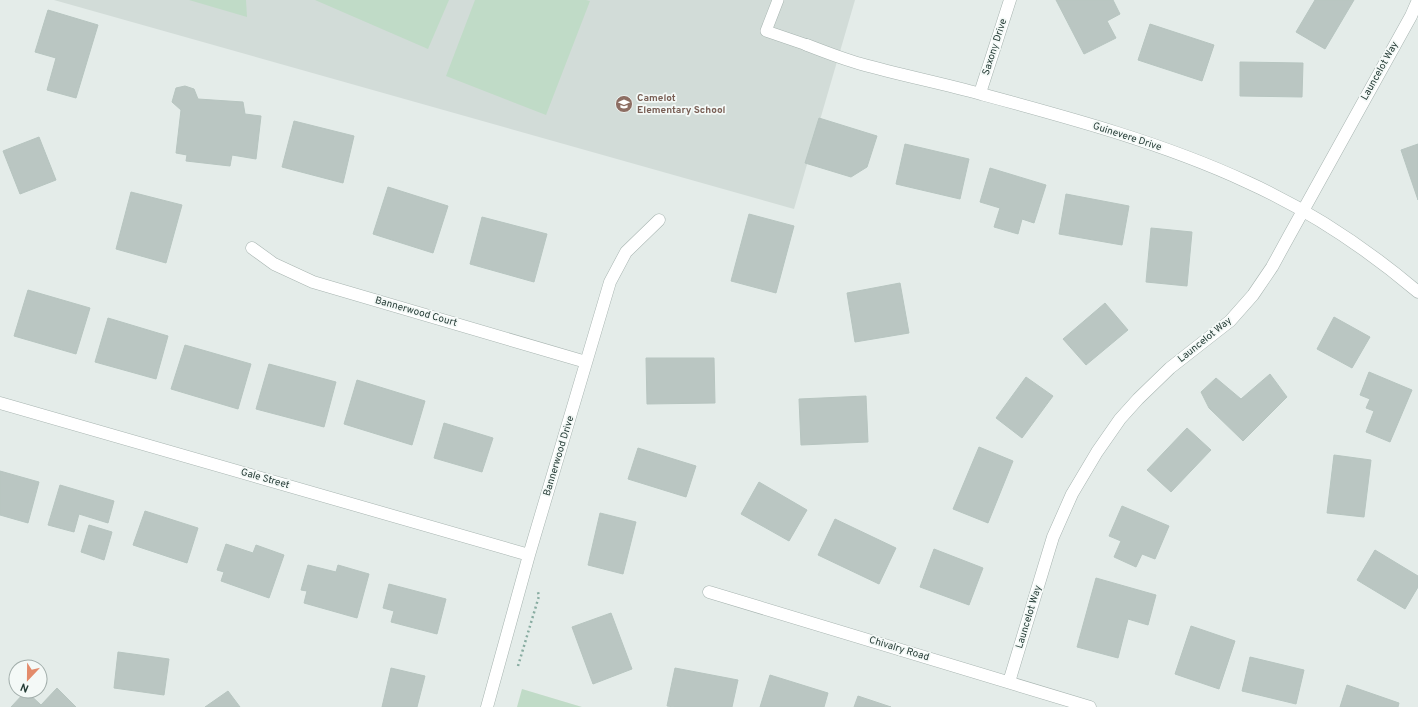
<svg xmlns="http://www.w3.org/2000/svg" width="1418" height="707" font-family="Overpass,sans-serif">
<rect width="100%" height="100%" fill="#e4ece9"/>
<path fill="#d2dcd8" d="M54,0H855L794,209Z"/>
<path fill="#c0dbc7" d="M189,0H246L247,17Z
M315,0H449L428,49Z
M475,0H586L590,1L546,115L446,76Z
M522,689L582,707H517Z"/>
<path fill="#bac6c2" stroke="#b7c5c0" d="M1056,0H1113L1120,14L1107,21L1116,38L1084,54Z
M1315,0H1354L1325,49L1296,32Z
M48,10L98,25L76,98L47,90L56,58L35,52Z
M1150,24L1214,45L1202,81L1138,60Z
M1240,62L1303,63L1302,97L1240,96Z
M185,86L194,89L198,99L243,102L245,114L261,116L256,159L232,155L230,166L186,161L187,155L176,153L181,110L172,102L176,88Z
M819,118L877,136L867,167L851,177L805,163Z
M294,121L354,136L343,183L282,167Z
M39,137L56,180L20,194L3,151Z
M905,144L969,159L960,199L896,184Z
M1418,144V200L1401,150Z
M990,168L1046,185L1034,223L1022,219L1018,234L994,227L1000,208L980,202Z
M388,187L448,206L433,253L373,234Z
M131,192L182,205L166,263L116,249Z
M1066,194L1129,206L1122,245L1059,234Z
M749,214L794,226L776,293L731,281Z
M482,217L547,234L534,282L470,264Z
M1151,228L1192,232L1187,286L1146,282Z
M900,283L909,333L855,342L847,293Z
M28,290L90,308L76,354L14,336Z
M1105,303L1128,330L1086,365L1063,339Z
M1334,317L1370,337L1352,368L1317,349Z
M108,318L168,336L156,379L95,362Z
M185,345L251,364L238,409L171,389Z
M646,358H714L715,403L647,404Z
M269,364L336,382L324,427L256,409Z
M1369,372L1412,390L1390,442L1366,432L1374,411L1366,408L1370,399L1360,395Z
M1270,374L1287,397L1243,441L1209,408L1201,392L1216,378L1241,399Z
M1026,377L1053,396L1022,438L996,418Z
M357,380L425,401L412,445L344,424Z
M866,396L868,442L801,445L799,399Z
M444,423L493,438L482,472L434,458Z
M1187,428L1211,450L1171,492L1147,470Z
M979,447L1013,461L988,523L953,509Z
M638,448L696,466L686,497L628,479Z
M1334,455L1371,460L1364,517L1327,513Z
M0,471L39,482L28,523L0,515Z
M759,482L807,510L789,541L741,514Z
M60,485L114,501L108,523L79,514L74,532L48,525Z
M1122,506L1169,526L1155,559L1142,554L1136,567L1114,557L1121,541L1109,536Z
M145,511L198,528L187,563L133,545Z
M600,513L636,522L623,574L588,565Z
M835,519L896,548L879,584L818,555Z
M89,525L112,532L104,560L81,552Z
M226,544L253,553L256,545L284,555L269,598L221,581L224,572L217,570Z
M934,549L983,568L969,605L920,587Z
M1375,550L1418,576V587L1405,609L1357,580Z
M308,565L336,572L338,565L369,574L357,618L304,603L307,591L301,590Z
M1096,578L1156,595L1148,625L1128,619L1118,658L1077,647Z
M389,584L446,599L437,634L391,622L394,611L383,608Z
M611,613L632,669L593,684L572,627Z
M1191,626L1235,641L1219,689L1175,674Z
M118,652L169,659L164,695L114,688Z
M1250,657L1304,670L1296,704L1242,691Z
M391,668L425,676L417,707H382Z
M675,668L738,680L732,707H674L667,706Z
M770,675L828,693L824,707H760Z
M1347,685L1399,703L1398,707H1340Z
M57,688L76,707H11L26,691L41,705Z
M228,691L240,707H205Z
M858,696L891,707H854Z"/>
<g fill="none" stroke-linecap="round" stroke-linejoin="round">
<g stroke="#a7b4b0" stroke-width="12">
<path id="lane" d="M778,0L766,31L807,45"/>
</g>
<g stroke="#a7b4b0" stroke-width="13">
<path id="street" d="M807,45C825,52 843,59 861,64C900,75 941,83 981,94C1070,118 1163,143 1247,182C1309,210 1366,248 1418,292
M980,93L1010,0
M252,248L274,264L313,282L586,362
M0,403L529,555
M709,592L1090,707
M1009,682L1053,537L1072,494L1097,452L1120,419L1138,399L1170,368L1230,321L1253,295L1272,267L1289,236L1411,16L1418,0
M487,707L529,555L610,282L626,252L659,220"/>
</g>
<path stroke="#88aca1" stroke-width="2.5" stroke-dasharray="2 3" stroke-linecap="butt" d="M518,666L539,596L538,592"/>
<use href="#lane" stroke="#fff" stroke-width="11"/>
<use href="#street" stroke="#fff" stroke-width="12"/>
</g>
<defs>
<g id="school-disc" transform="scale(0.9)"><circle r="9.5" fill="#8d6e63" stroke="#f4f9f7"/><path d="M0-5L7-2L0 1L-7-2ZM-4 1L0 2.5L4 1V4Q0 6-4 4Z" fill="#fff"/></g>
</defs>
<g fill-rule="evenodd">
<use href="#school-disc" x="624" y="104"/>
</g>
<g text-anchor="middle" dominant-baseline="central" stroke-width="3.5" stroke-linejoin="round" paint-order="stroke">
<g font-size="10" fill="#253c36" stroke="#f4f9f7">
<text transform="translate(995 47) rotate(-72)">Saxony Drive</text>
<text transform="translate(1380 71) rotate(-61)">Launcelot Way</text>
<text transform="translate(1127 137) rotate(18)">Guinevere Drive</text>
<text transform="translate(416 312) rotate(16)">Bannerwood Court</text>
<text transform="translate(1205 340) rotate(-39)">Launcelot Way</text>
<text transform="translate(559 456) rotate(-73)">Bannerwood Drive</text>
<text transform="translate(265 479) rotate(16)">Gale Street</text>
<text transform="translate(1029 617) rotate(-73)">Launcelot Way</text>
<text transform="translate(899 649) rotate(17)">Chivalry Road</text>
</g>
<g font-size="10" font-weight="bold" fill="#785e54" stroke="#f4f9f7" text-anchor="start">
<text x="637" y="98">Camelot<tspan x="637" dy="12">Elementary School</tspan></text>
</g>
</g>
<g transform="translate(28 679) rotate(202)"><circle r="19" fill="#f4f9f7" stroke="#a1adaa"/>
<path d="M0-3L7 15L0 10L-7 15Z" fill="#e38b6b"/>
<text y="-6" font-size="11" font-weight="bold" text-anchor="middle" fill="#253c36">N</text>
</g>
</svg>
